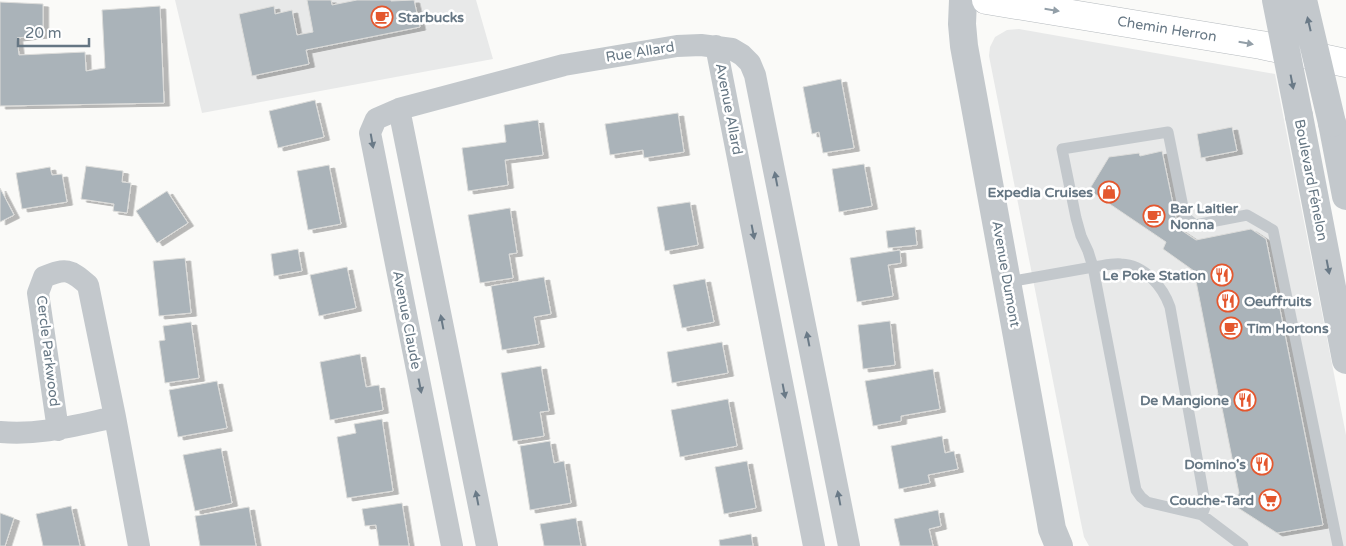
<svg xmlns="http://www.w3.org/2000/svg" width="1346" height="546" font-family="'Varela Round',sans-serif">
<defs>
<filter id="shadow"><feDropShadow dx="5.5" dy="3" stdDeviation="0" flood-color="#0004"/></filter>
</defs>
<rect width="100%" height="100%" fill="#fafaf8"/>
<path fill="#e8e9e9" d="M175,0H476L493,59L202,113Z
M1019,29L1275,74L1346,435V546H1089L1084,537L1080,518L989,56L990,47L995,37L1007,30Z"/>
<path fill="#aab3b9" stroke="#dcdcda" filter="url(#shadow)" d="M307,0H331L332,5L357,0H391V1L414,0L420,27L306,50L309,64L252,76L239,14L274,6L275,14L292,10L297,35L313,32Z
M0,2L43,4V35L17,38L19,55L85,52L86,71L105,68L102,10L160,6L164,103L0,106Z
M841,79L854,148L823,153L819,132L812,134L803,87Z
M315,100L324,137L278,148L269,111Z
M678,113L684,152L644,158L643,150L610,155L605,124Z
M538,120L543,155L505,160L508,185L468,191L462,148L506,142L504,125Z
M1232,127L1237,151L1201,158L1197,134Z
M1162,151L1178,228L1196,240L1251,229L1266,239L1323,525L1277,533L1232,504L1239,493L1222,408L1211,402L1218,394L1194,271L1163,249L1166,242L1089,190L1109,157L1139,153L1140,156Z
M864,164L872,206L839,212L832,169Z
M329,165L341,224L308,230L297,171Z
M86,166L123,171L122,182L131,183L127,213L113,211L114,204L81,199Z
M50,167L52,175L62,174L67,202L22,209L16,173Z
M0,188L14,215L0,222Z
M167,191L188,223L157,243L136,211Z
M690,202L698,245L665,251L657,207Z
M510,208L517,253L509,254L513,278L480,283L468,215Z
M915,227L917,245L888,248L886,231Z
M298,249L302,271L274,276L271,254Z
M900,250L901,263L888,265L893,296L857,302L850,258Z
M185,258L191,313L159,316L153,261Z
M347,267L356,308L319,316L310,275Z
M544,277L551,314L534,317L539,344L502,350L491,286Z
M705,279L714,322L682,328L673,285Z
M890,321L895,365L863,369L858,325Z
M191,322L199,378L165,383L159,341L165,340L163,326Z
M722,342L728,373L672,383L667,352Z
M360,354L366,387L379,385L383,410L330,420L320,362Z
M541,366L549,411L540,412L544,436L513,441L501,373Z
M933,369L940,409L901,416V421L873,426L865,381Z
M217,381L227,428L178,437L169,390Z
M728,399L737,446L680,457L671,410Z
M382,419L393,491L347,498L337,437L356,433L354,424Z
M942,436L945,453L954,451L958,469L928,475L930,483L899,489L891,446Z
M550,441L554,463L564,461L571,503L530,510L520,446Z
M221,448L232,503L195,511L183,455Z
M747,461L756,508L724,514L715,467Z
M402,503L409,546H379L376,525L365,526L362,509Z
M71,506L80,546H43L36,514Z
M249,507L256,546H200L195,516Z
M938,510L941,526L929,529L933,546H900L894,519Z
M0,513L14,518L5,546H0Z
M576,518L581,546H544L540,524Z
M751,534L753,546H720L719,540Z"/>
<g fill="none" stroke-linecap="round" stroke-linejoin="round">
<g stroke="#b5babe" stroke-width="29">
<path id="primary" d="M986,0L1261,45L1346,63"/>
</g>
<path stroke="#c3c8cc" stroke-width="11" d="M1008,282L1093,267L1136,490L1141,497L1147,502L1202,515L1243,546
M1202,515L1205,507L1204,497L1170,307C1163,287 1145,265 1121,264C1112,263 1102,266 1093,267L1088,251L1081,236L1076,218L1062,149L1168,132L1185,217L1195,225L1247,215L1273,230L1338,546"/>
<path stroke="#c3c8cc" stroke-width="22" d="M716,46L814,546
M399,109L487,546
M58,430L38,293L44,277C66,268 70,269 88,285L115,417
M0,432C39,436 77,425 115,417L139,546
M452,546L370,133L376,119L399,109L564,65L677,46L701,45L732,49L742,55L750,63L755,75L849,546"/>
<path stroke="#c3c8cc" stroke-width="28" d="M963,0L962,24L964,46L1049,512L1052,529L1059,546
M1299,116L1346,360
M1332,123L1346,196"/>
<use href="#primary" stroke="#fff" stroke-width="28"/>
<path stroke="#c3c8cc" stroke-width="28" d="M1276,0L1299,116
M1303,0L1332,123"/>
</g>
<defs><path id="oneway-solid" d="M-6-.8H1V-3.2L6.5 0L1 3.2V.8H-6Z" transform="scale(1.25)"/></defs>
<g fill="#939fa8">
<use href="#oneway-solid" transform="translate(1052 10) rotate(9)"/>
<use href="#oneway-solid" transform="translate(1246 43) rotate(10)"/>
</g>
<g fill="#6a7a87">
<use href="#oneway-solid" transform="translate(1309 24) rotate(-103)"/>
<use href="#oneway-solid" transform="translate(1292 82) rotate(79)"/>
<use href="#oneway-solid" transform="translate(372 141) rotate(80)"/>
<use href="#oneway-solid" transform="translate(776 179) rotate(-101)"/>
<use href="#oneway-solid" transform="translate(753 232) rotate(79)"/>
<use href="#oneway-solid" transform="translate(1328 267) rotate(79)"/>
<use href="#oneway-solid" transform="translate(442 322) rotate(-101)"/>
<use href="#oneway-solid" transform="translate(808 339) rotate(-101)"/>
<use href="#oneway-solid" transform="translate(420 386) rotate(79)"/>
<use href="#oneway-solid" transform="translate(784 391) rotate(79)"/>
<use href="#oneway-solid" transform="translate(477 498) rotate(-101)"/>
<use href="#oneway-solid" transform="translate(839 498) rotate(-101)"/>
</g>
<defs>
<g id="cafe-ring" transform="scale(1.125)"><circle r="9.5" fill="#fff" stroke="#e4572e" stroke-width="1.5"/><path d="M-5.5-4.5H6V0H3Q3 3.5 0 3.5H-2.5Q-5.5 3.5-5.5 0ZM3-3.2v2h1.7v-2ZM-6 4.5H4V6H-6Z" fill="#e4572e"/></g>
<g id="shop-ring" transform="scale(1.125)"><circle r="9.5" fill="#fff" stroke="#e4572e" stroke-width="1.5"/><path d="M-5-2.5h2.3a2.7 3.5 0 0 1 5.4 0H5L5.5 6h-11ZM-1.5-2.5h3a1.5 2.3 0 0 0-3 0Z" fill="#e4572e"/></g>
<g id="restaurant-ring" transform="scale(1.125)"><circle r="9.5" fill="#fff" stroke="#e4572e" stroke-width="1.5"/><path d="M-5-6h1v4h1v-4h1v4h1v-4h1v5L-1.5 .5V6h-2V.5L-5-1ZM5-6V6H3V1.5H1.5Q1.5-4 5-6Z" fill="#e4572e"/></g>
<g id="supermarket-ring" transform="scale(1.125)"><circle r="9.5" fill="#fff" stroke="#e4572e" stroke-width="1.5"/><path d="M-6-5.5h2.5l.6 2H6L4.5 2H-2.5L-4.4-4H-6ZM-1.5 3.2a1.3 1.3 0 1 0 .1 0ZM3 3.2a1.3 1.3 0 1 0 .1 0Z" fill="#e4572e"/></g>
</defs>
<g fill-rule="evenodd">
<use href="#cafe-ring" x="382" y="17"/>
<use href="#shop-ring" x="1109" y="192"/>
<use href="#cafe-ring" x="1154" y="216"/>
<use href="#restaurant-ring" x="1222" y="275"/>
<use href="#restaurant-ring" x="1228" y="301"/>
<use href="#cafe-ring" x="1231" y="328"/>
<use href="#restaurant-ring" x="1245" y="400"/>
<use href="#restaurant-ring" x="1262" y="464"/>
<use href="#supermarket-ring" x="1270" y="500"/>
</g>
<g text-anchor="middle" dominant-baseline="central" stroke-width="5" stroke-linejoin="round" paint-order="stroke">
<g font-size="14" font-weight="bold" fill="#657683" stroke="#fff" text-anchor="end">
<text x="398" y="17" text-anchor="start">Starbucks</text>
<text x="1093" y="192">Expedia Cruises</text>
<text x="1170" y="208" text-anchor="start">Bar Laitier<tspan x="1170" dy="16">Nonna</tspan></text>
<text x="1206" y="275">Le Poke Station</text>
<text x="1244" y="301" text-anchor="start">Oeuffruits</text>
<text x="1247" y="328" text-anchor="start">Tim Hortons</text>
<text x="1229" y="400">De Mangione</text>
<text x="1246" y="464">Domino's</text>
<text x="1254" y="500">Couche-Tard</text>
</g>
<g font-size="14" fill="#657683" stroke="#fff">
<text transform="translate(1167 29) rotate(9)">Chemin Herron</text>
<text transform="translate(640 52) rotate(-9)">Rue Allard</text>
<text transform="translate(729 109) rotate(79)">Avenue Allard</text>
<text transform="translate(1311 180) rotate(79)">Boulevard Fénelon</text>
<text transform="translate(1006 274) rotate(80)">Avenue Dumont</text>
<text transform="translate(407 320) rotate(79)">Avenue Claude</text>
<text transform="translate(48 351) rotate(83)">Cercle Parkwood</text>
</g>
</g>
<path d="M18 38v8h71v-8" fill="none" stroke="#657683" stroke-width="2.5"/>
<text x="25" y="38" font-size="15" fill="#657683" stroke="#ffffff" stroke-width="4" paint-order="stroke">20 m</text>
</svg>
